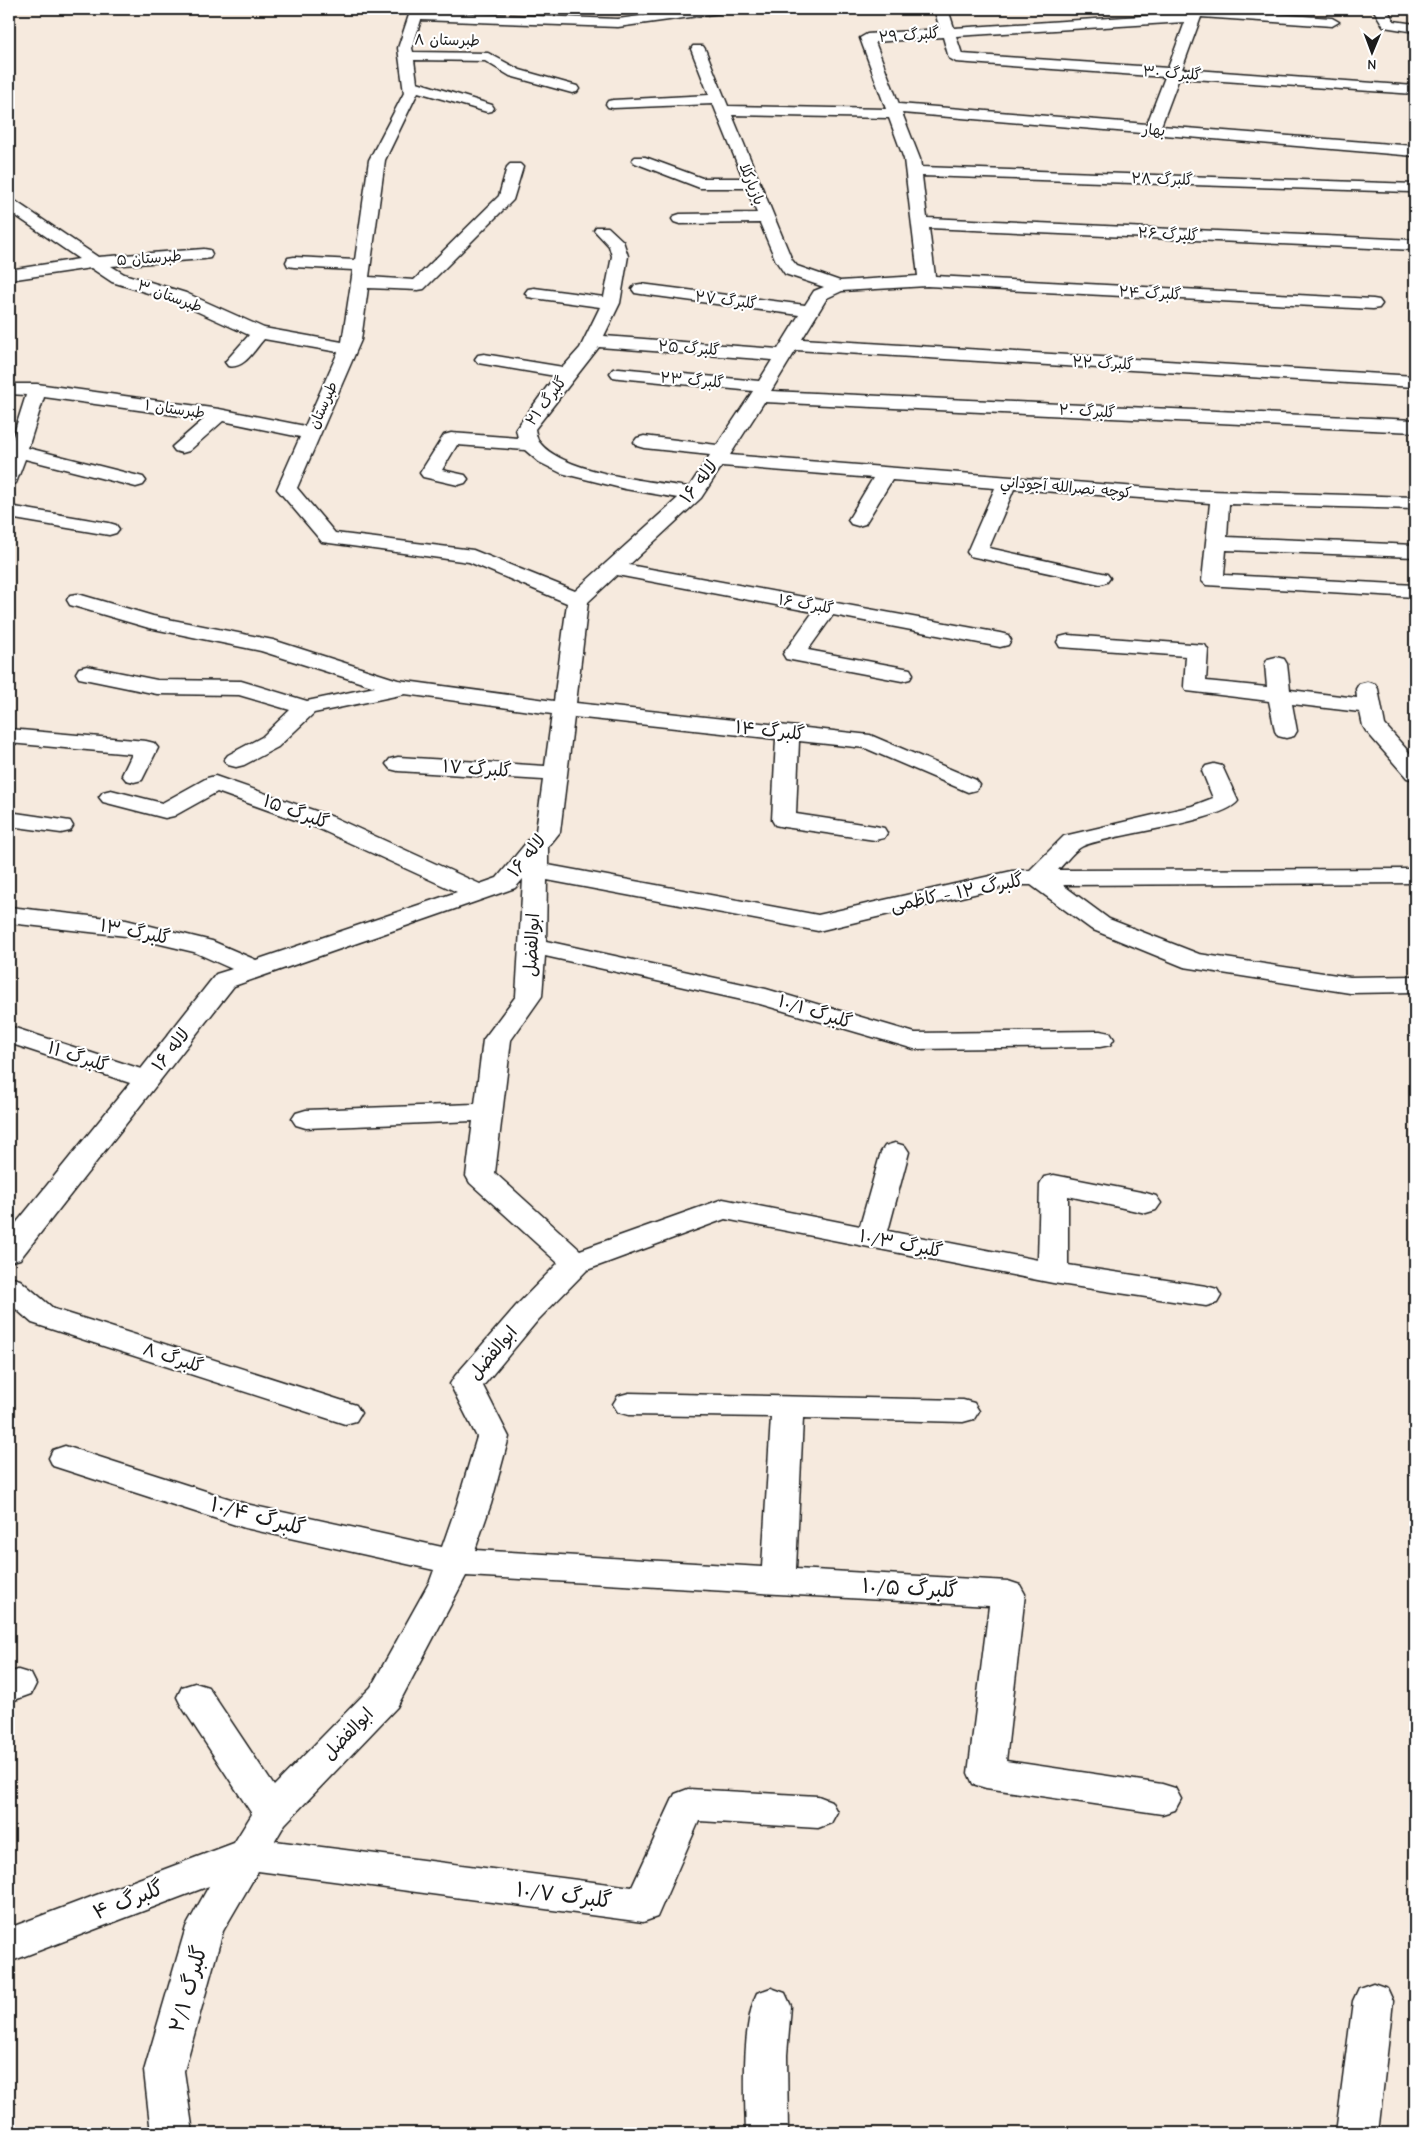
<svg xmlns="http://www.w3.org/2000/svg" width="1424" height="2142" font-family="'Comic Neue','Playpen Sans Arabic',sans-serif">
<rect width="100%" height="100%" fill="#f6eade"/>
<filter id="ink" filterUnits="userSpaceOnUse"><feTurbulence type="fractalNoise" baseFrequency=".02" numOctaves="2"/><feDisplacementMap in="SourceGraphic" scale="10" xChannelSelector="R" yChannelSelector="G"/><feConvolveMatrix kernelMatrix="1 2 1 2 8 2 1 2 1" color-interpolation-filters="sRGB"/></filter>
<g filter="url(#ink)">
<g fill="none" stroke-linecap="round" stroke-linejoin="round">
<g stroke="#1c1c1c" stroke-width="3">
<path id="street" d="M411,9H425L424,12L618,19L692,9H727L720,13L618,27L421,20L412,48L413,52L488,53L520,70L577,86L579,89L577,92L572,93L510,76L485,61L414,60L417,82L492,105L494,108L492,111L487,112L418,92L385,160L369,277L414,280L499,196L507,167L510,164H520L523,167L513,200L424,289L418,290L368,288L361,340L297,488L335,533L473,550L575,591L678,498L625,489L561,473L539,462L525,450L457,445L442,470L465,475L468,479L465,483L458,485L423,477L420,473L444,435L451,433L518,438L516,429L555,376L478,363L475,359L478,355L484,354L563,367L580,348L600,307L534,298L528,297L525,293L528,289L534,288L604,297L612,256L609,246L594,230L596,227H608L623,241L628,256L620,303L604,336L778,349L799,315L641,294L635,293L632,289L635,285L641,284L805,305L814,291L824,287L785,274L776,261L760,223L680,224L674,222L672,219L674,216L680,214L757,213L746,188H700L635,163L632,160L635,157H645L702,178H743L713,104L613,108L608,107L606,104L608,101L613,100L709,95L691,49L693,46H703L705,49L728,106L886,109L860,38L867,34L940,29L934,9H948L954,28L1187,13V9H1201L1332,18L1339,22L1332,26L1201,17L1182,69L1415,86V94L1179,78L1161,126L1415,146V156L902,113L920,159L921,167L1415,184V190L1410,192L922,176L927,218L1415,240V250L929,228L935,276L1373,299L1379,300L1382,304L1379,308L1373,309L927,286L842,291L827,298L802,339L1415,376V387L796,350L771,391L1415,420V432L764,402L730,455L1176,490L1415,497V509L1229,504L1227,537L1415,545V557L1226,550L1224,575L1415,585V597L1206,585L1202,581L1210,503L1014,489L989,548L1107,574L1110,578L1107,582L1100,584L970,556L967,552L995,488L892,480L865,524L858,526L851,524L848,520L873,478L722,466L701,498L629,565L1000,633L1008,635L1011,640L1008,645L1000,647L833,615L808,650L910,669L913,674L910,679L902,681L786,659L783,654L813,612L617,575L588,602L576,703L870,735L976,780L980,785L976,790L968,792L865,748L799,741L796,814L875,826L884,828L887,833L884,838L875,840L784,827L775,825L772,820L776,739L574,717L560,832L548,847V865L818,915L1012,871L1030,870L1064,836L1192,806L1213,798L1202,771L1206,766L1214,764L1222,766L1238,801C1223,822 1112,834 1083,846C1074,850 1065,863 1058,870L1415,869V883L1063,885L1109,919L1199,954L1350,977L1415,976V992L1350,993L1184,967L1091,929L1031,885H1012L818,931L547,880L546,941L766,989L915,1033L1100,1031L1110,1033L1114,1039L1110,1045L1100,1047L914,1049L760,1004L545,956L542,996L511,1040L495,1173L580,1250L723,1199L860,1226L881,1152L885,1146L895,1143L905,1146L909,1152L888,1231L1038,1260L1040,1184L1044,1177L1054,1175L1146,1193L1156,1196L1161,1203L1156,1210L1146,1213L1068,1196V1265L1206,1286L1217,1289L1221,1296L1217,1303L1206,1306L1053,1283L725,1219L587,1270L538,1320L483,1386L509,1437L491,1504L475,1550L762,1567L771,1417L629,1415L618,1412L613,1404L618,1396L629,1393L963,1400L974,1403L979,1411L974,1419L963,1422L803,1418L796,1569L1008,1581L1020,1585L1025,1594L1006,1761L1162,1784L1175,1788L1181,1799L1175,1810L1162,1814L986,1788L973,1784L968,1773L989,1606L466,1576L397,1707L285,1824L275,1841L632,1887L675,1794L688,1789L818,1796L831,1801L837,1812L831,1823L818,1828L699,1821L657,1917L643,1922L258,1871L223,1931L184,2071L193,2133H151L144,2071L186,1927L209,1886L9,1962V1928L234,1843L252,1814L182,1707L177,1697L182,1687L195,1683L208,1687L274,1786L371,1687L430,1581L434,1570L245,1528L53,1466L49,1458L53,1450L65,1446L246,1504L442,1547L457,1504L477,1437L450,1384L455,1376L516,1306L558,1263L470,1183L466,1176L473,1121L306,1128L296,1125L292,1119L296,1113L306,1110L475,1104L483,1040L516,996L523,879L515,888L234,986L20,1259L9,1262V1232L130,1083L9,1043V1026L141,1069L216,974L232,969L194,952L126,936L9,923V907L126,920L212,941L256,960L457,892L315,827L217,792L174,816L165,818L103,802L99,797L103,792L111,790L162,803L207,778L215,776L333,817L480,884L497,878L536,831L543,780L398,771L390,769L386,764L390,759L398,757L545,766L552,714L405,694L314,713L278,747L244,765L236,767L228,765L224,760L228,755L262,737L290,710L239,695L157,694L79,678L76,673L79,668L87,666L157,680L241,681L307,701L375,687L261,651L149,628L70,605L67,600L70,595L78,594L153,616L273,640L398,680L554,701L567,603L469,562L322,542L277,489L300,437L223,421L189,451L182,453L175,451L172,447L204,419L44,397L28,448L143,477L146,481L143,485L136,487L25,459L16,483L9,485V449L26,395L9,394V384H37L219,409L305,426L338,352L264,339C254,350 244,370 228,366L225,362L249,335L174,301L112,282L91,268L9,280V270L79,259L9,211V199L15,201L98,257L204,249L210,250L212,254L210,258L204,259L111,266L124,274L186,293L264,328L342,342L353,270L294,267L288,266L286,262L288,258L294,257L355,260L369,160L404,93L398,48ZM1185,22L1168,68L962,54L956,36ZM943,37L949,58L956,62L1165,77L1147,124L899,104L875,42ZM732,115L889,118L904,159L918,276L840,281L797,266L792,260ZM599,347L772,360L759,381L619,368L613,369L610,373L613,377L619,378L753,391L717,445L644,436L637,438L634,442L637,446L644,448L710,455L689,487C652,482 564,473 540,443C537,440 536,434 535,429Z
M1373,9H1387L1394,21L1415,24V32L1384,27Z
M9,506L109,523L116,525L119,529L116,533L109,535L9,518Z
M1068,635L1205,645L1208,650L1206,681L1267,687L1265,664L1268,659L1276,657L1284,659L1287,664L1290,690L1357,698L1356,689L1359,684L1367,682L1375,684L1378,689L1385,725L1415,759V780L1407,778L1366,731L1363,726L1360,712L1292,704L1297,731L1294,736L1286,738L1278,736L1275,731L1269,701L1187,691L1184,686L1186,656L1060,647L1057,642L1060,637Z
M9,729L146,741L154,743L158,748L142,780L134,782L126,780L122,775L132,754L9,743Z
M9,812L70,821L73,826L70,831L61,833L9,826Z
M9,1277L20,1280L54,1309L356,1405L361,1413L356,1421L345,1424L32,1323L9,1303Z
M18,1670L31,1674L36,1684L31,1694L9,1702V1673Z
M1373,1983L1387,1988L1393,2001L1378,2133H1336L1353,2001L1359,1988Z
M771,1988L785,1993L791,2006L787,2055L788,2133H746C745,2095 741,2027 757,1993Z"/>
</g>
<use href="#street" fill="#fff" fill-rule="evenodd"/>
</g>
</g>
<g text-anchor="middle" dominant-baseline="central" stroke-width="4.5" stroke-linejoin="round" paint-order="stroke">
<g font-size="15" fill="#1c1c1c" stroke="#fff">
<text transform="translate(909 35) rotate(-4)">گلبرگ ۲۹</text>
<text transform="translate(447 40) rotate(1)">طبرستان ۸</text>
<text transform="translate(1172 73) rotate(4)">گلبرگ ۳۰</text>
<text transform="translate(1154 130) rotate(5)">بهار</text>
<text transform="translate(1162 179) rotate(2)">گلبرگ ۲۸</text>
<text transform="translate(752 184) rotate(68)">بازیارکلا</text>
<text transform="translate(1168 234) rotate(3)">گلبرگ ۲۶</text>
<text transform="translate(149 258) rotate(-4)">طبرستان ۵</text>
<text transform="translate(1150 293) rotate(3)">گلبرگ ۲۴</text>
<text transform="translate(170 296) rotate(20)">طبرستان ۳</text>
<text transform="translate(726 300) rotate(7)">گلبرگ ۲۷</text>
<text transform="translate(689 348) rotate(4)">گلبرگ ۲۵</text>
<text transform="translate(1103 363) rotate(3)">گلبرگ ۲۲</text>
<text transform="translate(692 380) rotate(5)">گلبرگ ۲۳</text>
<text transform="translate(546 401) rotate(-53)">گلبرگ ۲۱</text>
<text transform="translate(323 405) rotate(-66)">طبرستان</text>
<text transform="translate(175 409) rotate(8)">طبرستان ۱</text>
<text transform="translate(1087 411) rotate(3)">گلبرگ ۲۰</text>
<text transform="translate(1066 487) rotate(5)">كوچه نصرالله آجوداني</text>
<text transform="translate(806 604) rotate(10)">گلبرگ ۱۶</text>
</g>
<g font-size="18" fill="#1c1c1c" stroke="#fff">
<text transform="translate(699 482) rotate(-52)">لاله ۱۶</text>
<text transform="translate(770 731) rotate(6)">گلبرگ ۱۴</text>
<text transform="translate(477 769) rotate(4)">گلبرگ ۱۷</text>
<text transform="translate(296 812) rotate(20)">گلبرگ ۱۵</text>
<text transform="translate(527 856) rotate(-51)">لاله ۱۶</text>
<text transform="translate(957 893) rotate(-11)">گلبرگ ۱۲ - کاظمی</text>
<text transform="translate(135 932) rotate(11)">گلبرگ ۱۳</text>
<text transform="translate(532 945) rotate(-87)">ابوالفضل</text>
<text transform="translate(815 1012) rotate(17)">گلبرگ ۱۰/۱</text>
<text transform="translate(171 1050) rotate(-52)">لاله ۱۶</text>
<text transform="translate(78 1057) rotate(18)">گلبرگ ۱۱</text>
<text transform="translate(901 1244) rotate(11)">گلبرگ ۱۰/۳</text>
<text transform="translate(493 1353) rotate(-49)">ابوالفضل</text>
<text transform="translate(173 1358) rotate(18)">گلبرگ ۸</text>
<text transform="translate(348 1734) rotate(-46)">ابوالفضل</text>
</g>
<g font-size="21" fill="#1c1c1c" stroke="#fff">
<text transform="translate(258 1516) rotate(15)">گلبرگ ۱۰/۴</text>
<text transform="translate(910 1588) rotate(3)">گلبرگ ۱۰/۵</text>
<text transform="translate(564 1895) rotate(7)">گلبرگ ۱۰/۷</text>
<text transform="translate(128 1900) rotate(-21)">گلبرگ ۴</text>
<text transform="translate(188 1989) rotate(-74)">گلبرگ ۲/۱</text>
</g>
</g>
<rect width="1424" height="2142" fill="none" stroke="#fff" stroke-width="30"/>
<rect x="15" y="15" width="1394" height="2112" fill="none" stroke="#1c1c1c" stroke-width="2" filter="url(#ink)"/>
<g transform="translate(1372 52) rotate(181)" stroke="#ffffff" stroke-width="4" paint-order="stroke">
<path d="M0-4L9 19L0 12L-9 19Z" fill="#1c1c1c"/>
<text y="-8" font-size="14" font-weight="bold" text-anchor="middle" fill="#1c1c1c">N</text>
</g>
</svg>
